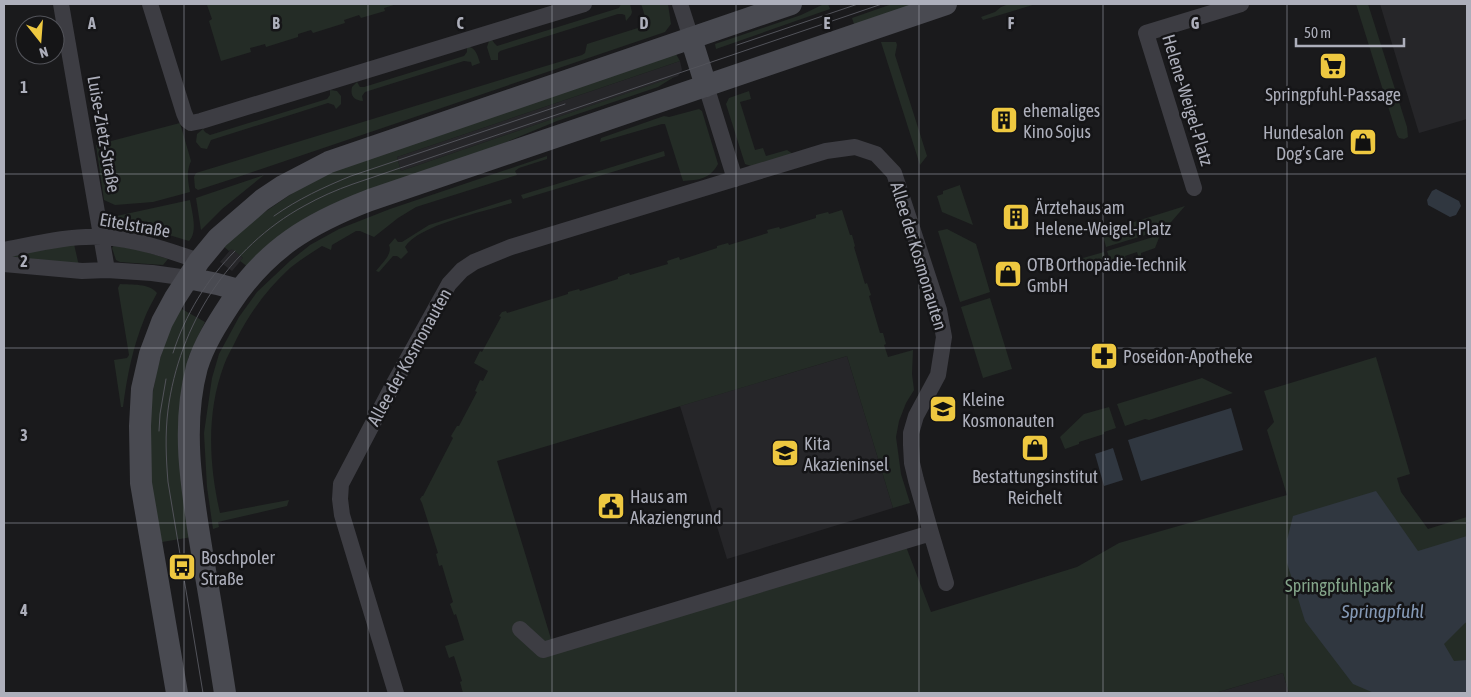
<svg xmlns="http://www.w3.org/2000/svg" width="1471" height="697" font-family="'Asap Condensed',sans-serif">
<rect width="100%" height="100%" fill="#1a1a1c"/>
<path fill="#262629" d="M1380,4H1467V119L1419,133Z
M680,61L682,70L678,76L401,171L397,157Z
M232,248L243,258L232,271L220,262Z
M847,356L893,508L727,559L680,406Z
M1283,673L1289,693H1215Z"/>
<path fill="#242c26" d="M203,4H397L384,8L385,11L361,18L359,15L344,20L345,23L313,33L311,30L298,34V37L266,47L265,44L250,48L251,52L221,61L209,21L212,19L207,5H204Z
M621,4H630L632,12L631,15L626,21L625,15L622,14H618L500,51L498,53V60H491L487,47L489,41L492,40L495,44L497,46L619,8Z
M641,4H668L671,24L665,32L235,178L198,190L195,188L194,177L196,173L582,55L585,53L587,44L641,27C647,20 644,12 641,4Z
M824,4H828L830,9L716,49L715,44L801,15Z
M892,4H924L855,27L852,18Z
M1009,4H1036L983,20L981,17L995,12L1001,7Z
M1356,4H1368L1407,127L1408,137L1404,139L1399,138L1397,135Z
M881,42H896L897,45L895,55L927,156L920,165Z
M467,46C476,48 477,54 480,63L472,66L471,62L464,61L365,92L362,96L363,101C354,100 350,96 352,87L357,82L360,87H364L464,56L467,52Z
M676,54L680,61L397,157L401,171L674,77L658,87L557,121L482,152L248,267L240,261L243,258L232,249L229,251L222,245L233,234L316,177Z
M330,90L337,91L341,96V104L336,109L334,105L328,103L211,140L207,149L201,148L196,142L197,134L203,129L205,132L210,135L327,99L330,95Z
M749,91L751,99L740,102L755,150L763,148L766,156L787,150L793,154L754,167L745,164L726,104L729,98Z
M699,109L702,111L718,164C710,179 699,180 683,181L665,124H662L600,142L601,138L664,116L669,117Z
M180,123L191,161C186,172 188,181 190,192L153,202L115,205L104,200L96,145Z
M664,151L665,156L523,199L521,195Z
M547,156V159L519,168L515,171L517,175L416,207L398,218L374,237L360,231H356L332,245L331,250L322,246C311,253 300,260 290,268C268,288 251,311 237,338C233,347 227,356 224,365C206,413 209,465 220,513L289,500L287,506L218,522L219,527L213,529L207,487L204,433L212,378L219,354L239,317L257,292L290,261L310,245L339,229L390,209Z
M264,175L222,209L201,230L196,198Z
M960,185V186L973,225L942,212L937,196L943,194V191Z
M511,199L512,203C487,211 418,225 405,247L408,252L401,259L397,256H393L379,272L376,271C382,263 393,254 389,245L395,238L398,242H402L429,225Z
M190,200C192,212 198,232 189,241L159,232L114,222L112,217Z
M1185,206L1165,229L1106,247L1102,232Z
M842,210L850,235H852L855,246L854,247L865,284L867,283L871,295L869,296L880,333H883L886,344L884,345L888,357L913,350L912,374L914,390L906,403L899,421L896,437L901,474L910,503L893,508L847,356L497,461L555,652L905,544L931,612L1077,567L1119,543L1287,495L1267,430L1274,422L1264,391L1376,357L1410,474L1397,478L1401,492L1428,529L1467,517V693H1289L1283,673L1215,693H463L460,682L462,681L454,656L449,658L445,646L464,640L456,614L454,615L450,604L453,602L442,565L439,566L436,554L438,553L422,503L420,499L422,496H423L453,438L451,436L457,426H459L477,392L475,391L480,380L483,381L488,371L474,363L480,351L482,352L501,317L499,316L502,312L506,311L507,313L568,294V292L579,289L580,291L618,279V277L629,273L630,275L668,264L667,261L679,257L680,260L717,248V246L728,243L729,245L768,233L767,230L779,227L780,229L816,218V215L828,212L829,214Z
M947,229L976,244L990,292L960,302L938,231Z
M1160,235L1155,248L1141,253V259H1139L1137,252L1125,256L1126,261L1112,266L1107,251Z
M74,244L79,266L4,257Z
M114,245L143,251L168,259L163,265L120,262L116,260L112,248Z
M1104,252L1108,267L1103,271L1095,272L1085,266L1083,258Z
M120,284C132,285 149,283 157,293C153,301 148,309 145,317C133,346 127,376 123,407H121L114,360L127,358L129,355L118,288Z
M990,298L1012,369L983,378L961,307Z
M180,308L205,322L198,336L188,358L192,537L162,542L151,487V402L157,370L168,331Z
M1202,378L1233,393L1149,420L1145,419L1125,426L1117,404Z
M1109,407L1116,428L1104,432V434L1079,442V444L1065,449L1060,437L1084,414Z"/>
<path fill="#303740" d="M1436,189L1459,201L1461,206L1456,215L1450,217L1428,205L1427,200L1432,191Z
M1231,408L1243,450L1141,481L1128,440Z
M1113,448L1123,480L1104,486L1095,454Z
M1376,491L1418,551L1467,536V622L1465,623L1444,644L1454,661L1467,660V691L1464,693H1374L1353,684L1305,621L1287,563V540L1293,516Z"/>
<g fill="none" stroke-linecap="round" stroke-linejoin="round">
<path stroke="#3d3d43" stroke-width="16" d="M61,4L107,270
M150,4L184,113L187,120L191,123L201,121L584,4
M680,4L691,38
M706,86L735,179
M1194,188L1146,33L1241,4
M4,250C35,244 71,235 102,237C135,239 168,250 199,261
M4,264L82,271L107,270L152,273L188,278
M520,629L543,650L931,533
M396,693L342,515L340,499L341,484L392,387L449,284L462,270L474,262L511,247L826,151L855,147L876,154L894,173L939,310L944,337L938,375L916,416L911,433V445L912,463L916,480L931,533L946,583"/>
<path stroke="#494a51" stroke-width="22" d="M691,38L706,86
M188,278L217,284L239,290
M177,693L141,483L140,426L142,389L150,354L162,322L175,298L199,261L218,238L262,200L283,186L329,162L791,4
M225,693C218,648 211,604 203,559C193,496 180,430 197,367C204,344 217,324 230,304C267,248 310,223 370,200L946,4"/>
<path stroke="#52535a" stroke-width="1" d="M737,45L858,4
M274,216C298,199 324,187 351,176L565,104
M173,353C185,315 207,279 235,251
M159,431L160,414L166,379
M203,693L168,482C166,458 165,434 168,410C179,325 229,247 304,206C320,197 336,190 353,184L882,4"/>
</g>
<path fill="none" stroke="#adafbb" stroke-width="1" stroke-opacity="0.55" d="M184,4V693M368,4V693M552,4V693M736,4V693M919,4V693M1103,4V693M1287,4V693M4,174H1467M4,348H1467M4,523H1467"/>
<defs>
<g id="supermarket-square" transform="scale(1.4375)"><rect x="-9" y="-9" width="18" height="18" rx="4" fill="#eec840" stroke="#151517"/><path d="M-6-5.5h2.5l.6 2H6L4.5 2H-2.5L-4.4-4H-6ZM-1.5 3.2a1.3 1.3 0 1 0 .1 0ZM3 3.2a1.3 1.3 0 1 0 .1 0Z" fill="#111"/></g>
<g id="building-square" transform="scale(1.4375)"><rect x="-9" y="-9" width="18" height="18" rx="4" fill="#eec840" stroke="#151517"/><path d="M-4-6H4V6H1V3H-1V6H-4ZM-2.5-4.3h1.7v1.8h-1.7ZM.8-4.3h1.7v1.8H.8ZM-2.5-1h1.7V.8h-1.7ZM.8-1h1.7V.8H.8Z" fill="#111"/></g>
<g id="shop-square" transform="scale(1.4375)"><rect x="-9" y="-9" width="18" height="18" rx="4" fill="#eec840" stroke="#151517"/><path d="M-5-2.5h2.3a2.7 3.5 0 0 1 5.4 0H5L5.5 6h-11ZM-1.5-2.5h3a1.5 2.3 0 0 0-3 0Z" fill="#111"/></g>
<g id="pharmacy-square" transform="scale(1.4375)"><rect x="-9" y="-9" width="18" height="18" rx="4" fill="#eec840" stroke="#151517"/><path d="M-2-6h4v4h4v4h-4v4h-4v-4h-4v-4h4Z" fill="#111"/></g>
<g id="school-square" transform="scale(1.4375)"><rect x="-9" y="-9" width="18" height="18" rx="4" fill="#eec840" stroke="#151517"/><path d="M0-5L7-2L0 1L-7-2ZM-4 1L0 2.5L4 1V4Q0 6-4 4Z" fill="#111"/></g>
<g id="civic-square" transform="scale(1.4375)"><rect x="-9" y="-9" width="18" height="18" rx="4" fill="#eec840" stroke="#151517"/><path d="M-.6-6.5H3V-4.5H.6V-3L4-1V1h2V6H-6V1h2V-1L-.6-3ZM-1.2 2.5V6h2.4V2.5Z" fill="#111"/></g>
<g id="bus-square" transform="scale(1.4375)"><rect x="-9" y="-9" width="18" height="18" rx="4" fill="#eec840" stroke="#151517"/><path d="M-5-6H5V4H4V6H2V4H-2V6H-4V4H-5ZM-3.5-4V0h7V-4ZM-3.5 1.2v1.5H-2V1.2ZM2 1.2v1.5H3.5V1.2Z" fill="#111"/></g>
</defs>
<g fill-rule="evenodd">
<use href="#supermarket-square" x="1333" y="66"/>
<use href="#building-square" x="1004" y="120"/>
<use href="#shop-square" x="1363" y="142"/>
<use href="#building-square" x="1016" y="217"/>
<use href="#shop-square" x="1008" y="274"/>
<use href="#pharmacy-square" x="1104" y="356"/>
<use href="#school-square" x="943" y="409"/>
<use href="#shop-square" x="1035" y="448"/>
<use href="#school-square" x="785" y="453"/>
<use href="#civic-square" x="611" y="506"/>
<use href="#bus-square" x="182" y="567"/>
</g>
<g text-anchor="middle" dominant-baseline="central" stroke-width="5" stroke-linejoin="round" paint-order="stroke">
<g font-size="18" fill="#adafbb" stroke="#151517" text-anchor="start">
<text x="1333" y="94" text-anchor="middle">Springpfuhl-Passage</text>
<text x="1023" y="110">ehemaliges<tspan x="1023" dy="21">Kino Sojus</tspan></text>
<text x="1344" y="132" text-anchor="end">Hundesalon<tspan x="1344" dy="21">Dog’s Care</tspan></text>
<text x="1035" y="207">Ärztehaus am<tspan x="1035" dy="21">Helene-Weigel-Platz</tspan></text>
<text x="1027" y="264">OTB Orthopädie-Technik<tspan x="1027" dy="21">GmbH</tspan></text>
<text x="1123" y="356">Poseidon-Apotheke</text>
<text x="962" y="399">Kleine<tspan x="962" dy="21">Kosmonauten</tspan></text>
<text x="804" y="443">Kita<tspan x="804" dy="21">Akazieninsel</tspan></text>
<text x="1035" y="476" text-anchor="middle">Bestattungsinstitut<tspan x="1035" dy="21">Reichelt</tspan></text>
<text x="630" y="496">Haus am<tspan x="630" dy="21">Akaziengrund</tspan></text>
<text x="201" y="557">Boschpoler<tspan x="201" dy="21">Straße</tspan></text>
</g>
<g font-size="18" fill="#adafbb" stroke="#151517">
<text transform="translate(1188 100) rotate(73)">Helene-Weigel-Platz</text>
<text transform="translate(104 134) rotate(80)">Luise-Zietz-Straße</text>
<text transform="translate(135 225) rotate(10)">Eitelstraße</text>
<text transform="translate(919 256) rotate(73)">Allee der Kosmonauten</text>
<text transform="translate(409 357) rotate(-61)">Allee der Kosmonauten</text>
</g>
<g font-size="18" fill="#84a58a" stroke="#151517">
<text x="1339" y="585">Springpfuhlpark</text>
</g>
<g font-size="19" font-style="italic" fill="#8599b5" stroke="#151517">
<text x="1383" y="611">Springpfuhl</text>
</g>
</g>
<g font-size="16" text-anchor="middle" font-weight="bold" fill="#adafbb" stroke="#151517" stroke-width="5" stroke-linejoin="round" paint-order="stroke">
<text x="92" y="29">A</text>
<text x="276" y="29">B</text>
<text x="460" y="29">C</text>
<text x="644" y="29">D</text>
<text x="827" y="29">E</text>
<text x="1011" y="29">F</text>
<text x="1195" y="29">G</text>
<text x="24" y="93">1</text>
<text x="24" y="267">2</text>
<text x="24" y="441">3</text>
<text x="24" y="616">4</text>
</g>
<rect width="1471" height="697" fill="none" stroke="#adafbb" stroke-width="10"/>
<g transform="translate(40 40) rotate(163)"><circle r="24" fill="#151517" stroke="#525359"/>
<path d="M0-4L9 19L0 12L-9 19Z" fill="#eec840"/>
<text y="-8" font-size="14" font-weight="bold" text-anchor="middle" fill="#adafbb">N</text>
</g>
<path d="M1296 38v8h108v-8" fill="none" stroke="#adafbb" stroke-width="2.5"/>
<text x="1304" y="38" font-size="15" fill="#adafbb" stroke="#151517" stroke-width="4" paint-order="stroke">50 m</text>
</svg>
